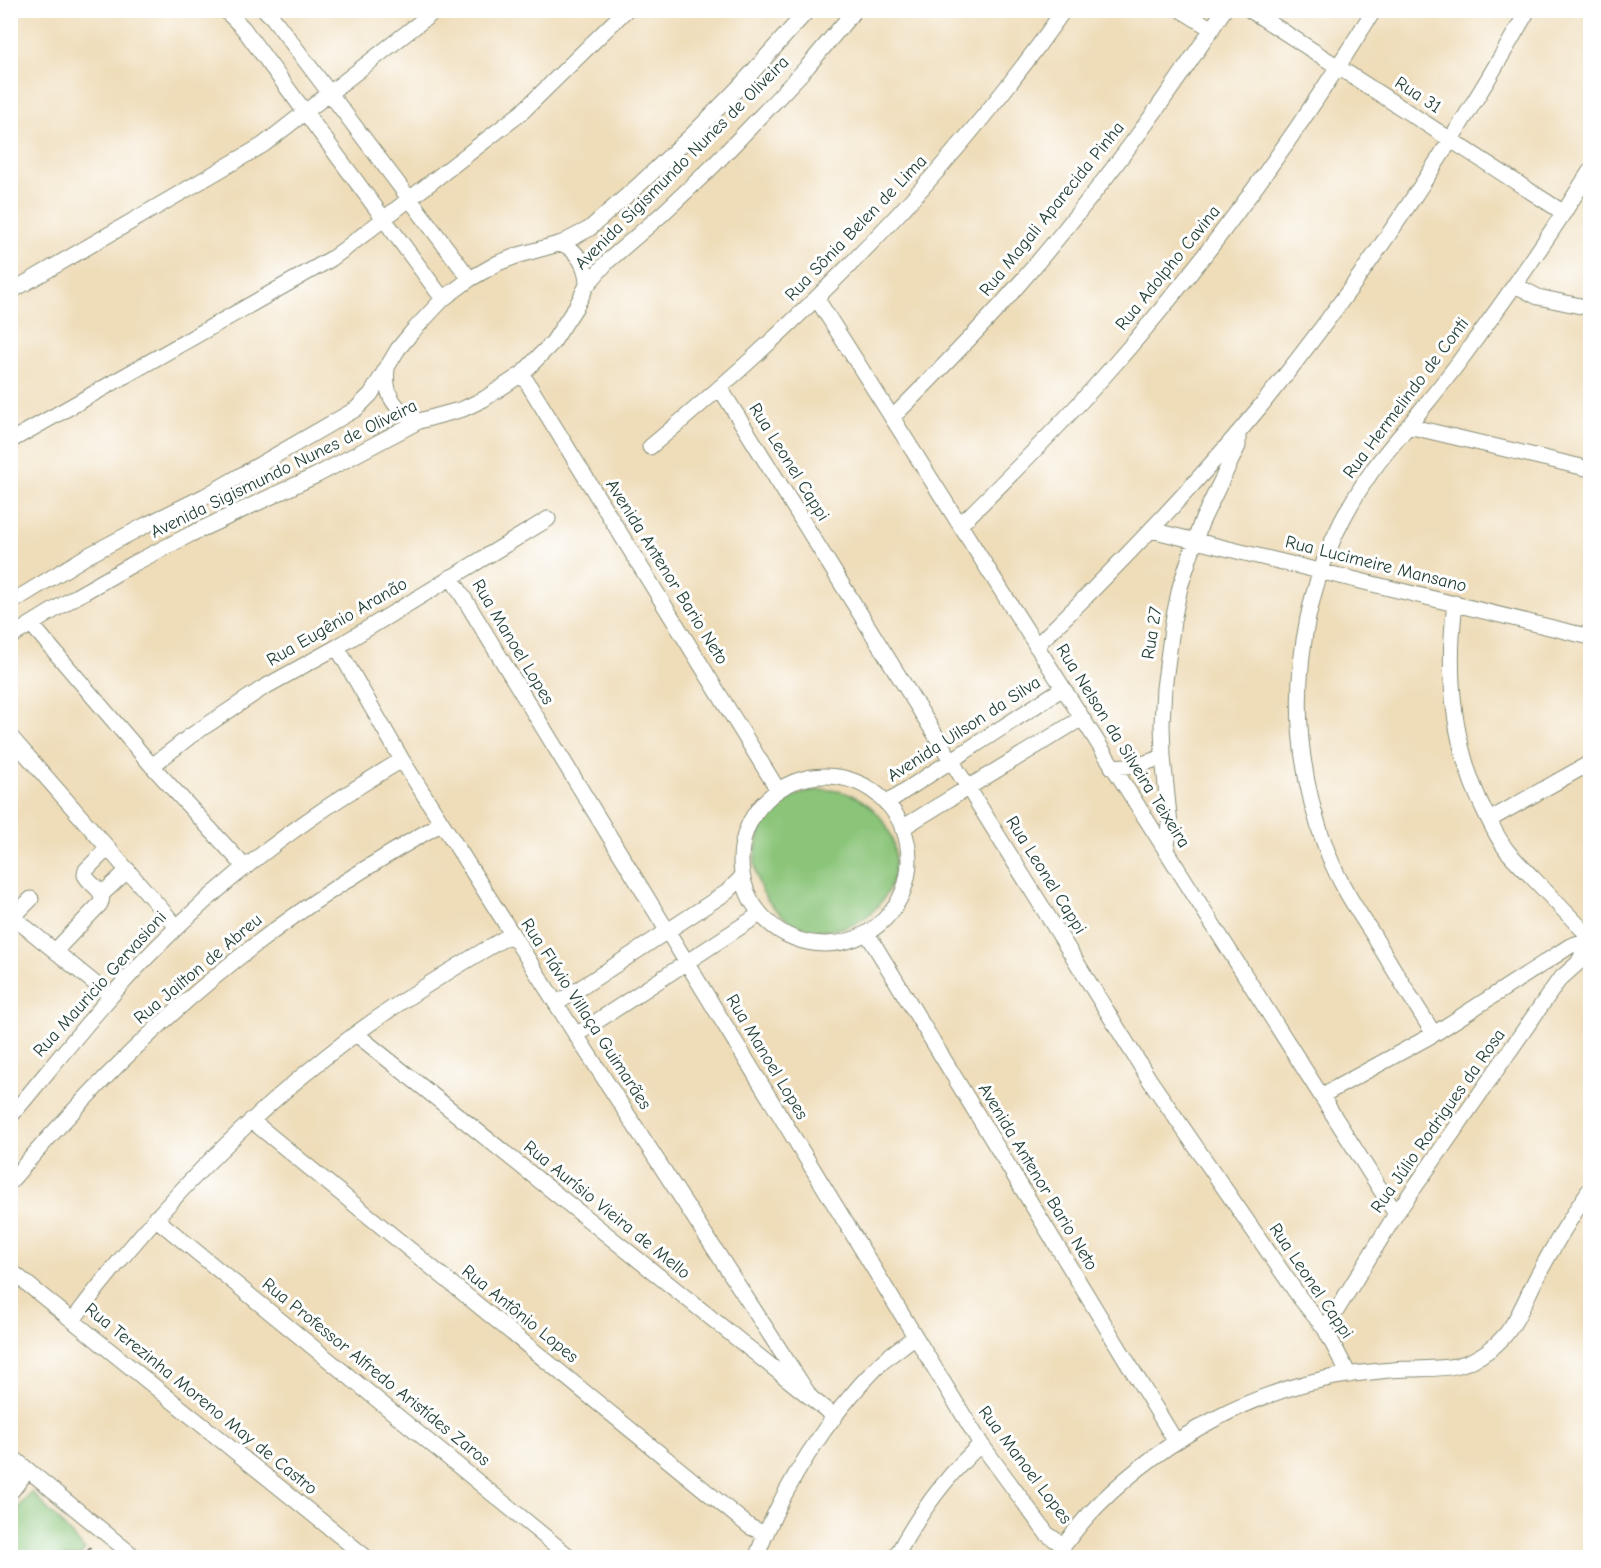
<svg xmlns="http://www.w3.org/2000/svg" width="1601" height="1568" font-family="'Comic Neue',sans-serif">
<rect width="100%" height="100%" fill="#fff"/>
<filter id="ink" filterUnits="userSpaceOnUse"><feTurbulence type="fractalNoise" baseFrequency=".0167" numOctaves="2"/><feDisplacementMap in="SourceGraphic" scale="12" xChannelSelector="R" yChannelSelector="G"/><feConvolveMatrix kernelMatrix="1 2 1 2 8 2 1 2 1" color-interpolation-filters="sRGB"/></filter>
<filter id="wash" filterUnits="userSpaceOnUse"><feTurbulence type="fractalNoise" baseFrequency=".008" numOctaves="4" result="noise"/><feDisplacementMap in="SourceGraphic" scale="24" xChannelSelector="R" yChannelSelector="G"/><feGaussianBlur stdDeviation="1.35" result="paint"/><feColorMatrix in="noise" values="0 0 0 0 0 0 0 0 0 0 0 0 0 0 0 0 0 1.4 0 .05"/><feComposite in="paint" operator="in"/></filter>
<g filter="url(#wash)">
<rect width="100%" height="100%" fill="#efddba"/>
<path fill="#8bc579" stroke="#558156" stroke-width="1.5" d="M755 860a70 70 0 1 1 140 0a70 70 0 1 1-140 0Z
M32,1492L85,1550L78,1557H11V1515Z"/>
</g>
<g filter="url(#ink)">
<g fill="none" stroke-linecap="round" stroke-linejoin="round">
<g stroke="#878d77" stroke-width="17">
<path id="street" d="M225,10L243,28L443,299
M265,10L273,18L470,279
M1181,10L1212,29
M1250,10L1564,213
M562,243C578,252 587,265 587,285
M1515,285L1538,297L1590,308
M10,292L263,145L436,10
M817,299L1396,1214
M387,369C384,395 395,411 419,421
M522,374L778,790
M720,388L1149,1079L1300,1298L1325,1329L1349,1375
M892,418C929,381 965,344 1000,306C1082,213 1157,114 1224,10
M1408,426L1590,469
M10,441L331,259L346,248L521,113L626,10
M650,447C805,319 948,176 1064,10
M960,525C1013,473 1065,421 1114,365C1211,255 1296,135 1374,10
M1151,530L1590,637
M451,577L981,1444L1047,1534L1064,1546
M10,603L87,556L146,525L205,496L356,409L371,394L398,349L412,332L443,299L470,279L498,263L519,255L562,243L589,229L641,183L692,135L740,86L808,10
M1455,603C1446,676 1452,746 1485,812C1492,826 1499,841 1508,852C1516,861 1525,870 1533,878C1552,898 1571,918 1590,937
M31,624L152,766L245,867
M10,637L77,596L133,564L191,534L317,475L419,421L463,409L484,399L522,374L553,342L577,305L587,285L608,261L661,215L712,167L760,117L808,66L855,10
M1036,646C1114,570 1190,492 1259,408C1361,283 1449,150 1528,10
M337,647L402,760L576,1035L811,1398
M10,736L177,927
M152,766L189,737L263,688L337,647L548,519
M1112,767L1139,765L1163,757
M741 860a84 84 0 1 1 168 0a84 84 0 1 1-168 0Z
M886,803L1063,688
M1489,820L1590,763
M902,828L1082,718
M1166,852L1170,825L1163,757L1162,723L1164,688L1173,621L1180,587L1201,523L1238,446V433
M102,894L128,870
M13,917L103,990
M10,920L31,899
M867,933L1176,1442
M55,951L100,904C107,890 91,887 85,875L86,870L108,848
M556,1004L727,892L742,877
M356,1034L835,1417
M1434,1034C1413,1001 1392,967 1372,933C1356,908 1340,884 1329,856C1279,730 1292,586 1370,474C1382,456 1396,441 1410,424C1425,405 1441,386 1456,366C1503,303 1549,238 1590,171
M576,1035L760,914
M1321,1096L1434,1034L1570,946L1590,939
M10,1117C58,1060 104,1000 156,948C229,873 312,813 402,760
M251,1120L750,1527L766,1534
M10,1182C84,1095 164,1014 255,945C314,899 377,860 442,823
M155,1218L571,1558
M10,1270L367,1558
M73,1320C154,1212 246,1116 354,1035C404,998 458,965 512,934
M1325,1329L1396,1214L1559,980L1578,963L1590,940
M10,1455L28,1470
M10,1493L28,1470L136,1558
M756,1558C782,1488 827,1417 879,1365C890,1354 904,1346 915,1336
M895,1558C918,1515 946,1476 981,1444
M1055,1558C1068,1539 1082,1521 1098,1505C1166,1437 1257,1387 1353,1374C1372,1372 1392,1369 1412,1369C1443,1368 1462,1370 1489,1350C1515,1332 1524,1301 1538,1275C1554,1245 1571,1217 1590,1189"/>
</g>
<path stroke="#878d77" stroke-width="3" stroke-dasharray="4.5 4.5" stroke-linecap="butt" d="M83,1558L93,1544"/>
<use href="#street" stroke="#fff" stroke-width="15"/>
</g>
</g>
<g text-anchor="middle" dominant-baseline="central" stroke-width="6" stroke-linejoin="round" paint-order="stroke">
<g font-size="18" fill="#1f3d34" stroke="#fff">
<text transform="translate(1418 95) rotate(33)">Rua 31</text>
<text transform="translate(682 163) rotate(-45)">Avenida Sigismundo Nunes de Oliveira</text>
<text transform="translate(1052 209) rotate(-51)">Rua Magali Aparecida Pinha</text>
<text transform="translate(856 228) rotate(-46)">Rua Sônia Belen de Lima</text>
<text transform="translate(1168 268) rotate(-51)">Rua Adolpho Cavina</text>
<text transform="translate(1406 398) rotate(-53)">Rua Hermelindo de Conti</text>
<text transform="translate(789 462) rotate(58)">Rua Leonel Cappi</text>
<text transform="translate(284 469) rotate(-26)">Avenida Sigismundo Nunes de Oliveira</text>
<text transform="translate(1376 564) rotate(14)">Rua Lucimeire Mansano</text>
<text transform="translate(667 572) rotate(58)">Avenida Antenor Bario Neto</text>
<text transform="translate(337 622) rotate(-30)">Rua Eugênio Aranão</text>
<text transform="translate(1152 633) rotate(-81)">Rua 27</text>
<text transform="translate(513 642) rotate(59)">Rua Manoel Lopes</text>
<text transform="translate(964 729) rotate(-33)">Avenida Uilson da Silva</text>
<text transform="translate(1123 746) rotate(58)">Rua Nelson da Silveira Teixeira</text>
<text transform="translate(1046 875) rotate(58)">Rua Leonel Cappi</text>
<text transform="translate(198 969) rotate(-40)">Rua Jailton de Abreu</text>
<text transform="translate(100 984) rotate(-48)">Rua Mauricio Gervasioni</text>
<text transform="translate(586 1014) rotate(57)">Rua Flávio Villaça Guimarães</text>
<text transform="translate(767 1057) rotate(59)">Rua Manoel Lopes</text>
<text transform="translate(1438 1121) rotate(-55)">Rua Júlio Rodrigues da Rosa</text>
<text transform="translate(1038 1177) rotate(59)">Avenida Antenor Bario Neto</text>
<text transform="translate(607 1210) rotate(39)">Rua Aurísio Vieira de Mello</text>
<text transform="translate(1311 1281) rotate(56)">Rua Leonel Cappi</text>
<text transform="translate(520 1314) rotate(39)">Rua Antônio Lopes</text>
<text transform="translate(376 1372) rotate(39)">Rua Professor Alfredo Aristídes Zaros</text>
<text transform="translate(201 1399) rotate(39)">Rua Terezinha Moreno May de Castro</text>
<text transform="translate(1025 1465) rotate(53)">Rua Manoel Lopes</text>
</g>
</g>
<rect width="1601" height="1568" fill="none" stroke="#fff" stroke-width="36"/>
</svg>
